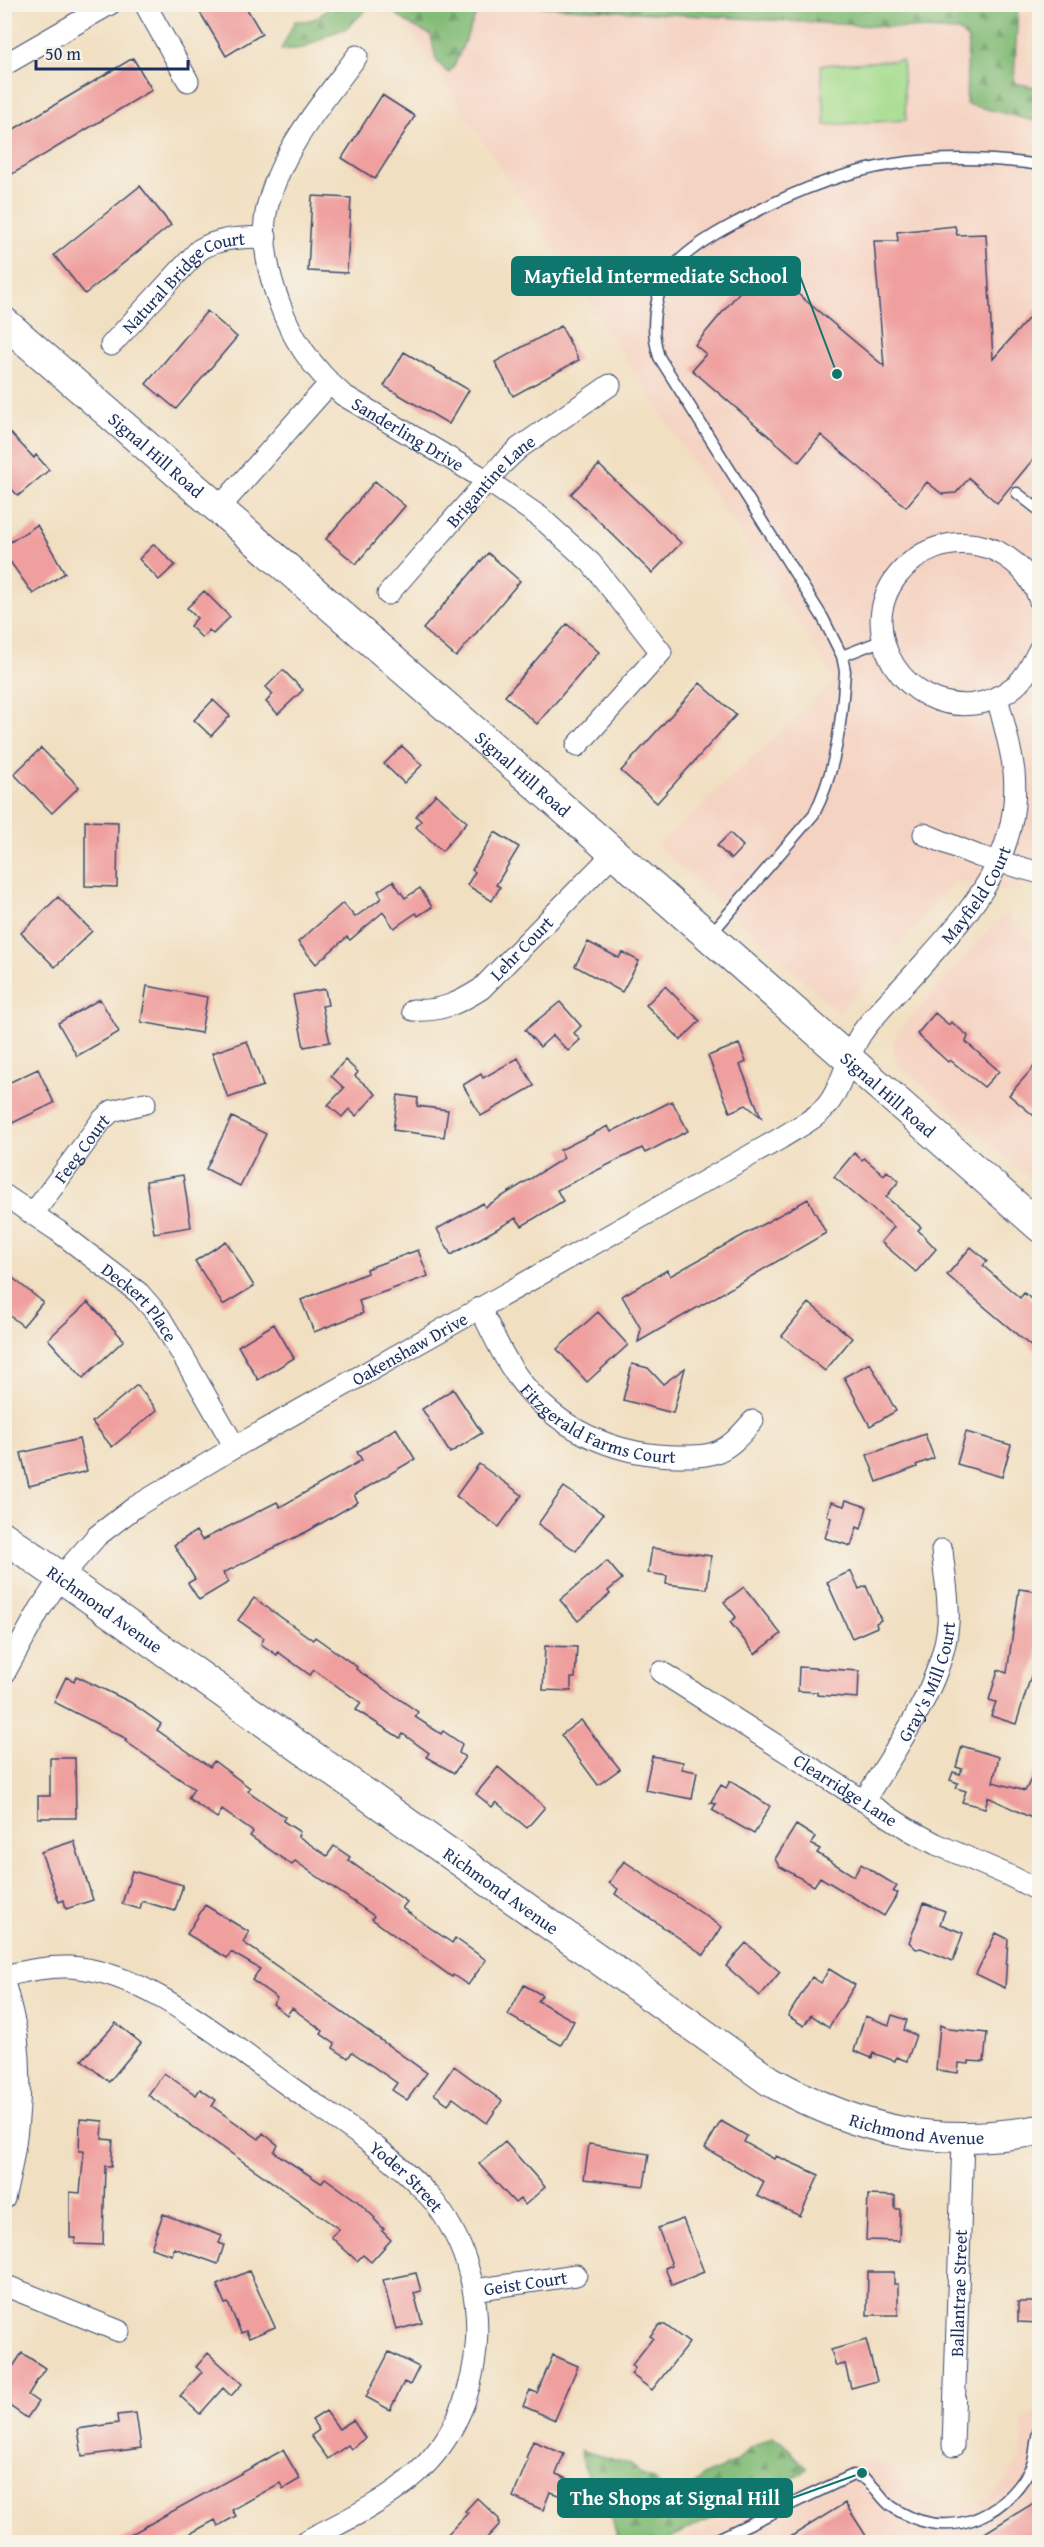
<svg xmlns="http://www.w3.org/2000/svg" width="1044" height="2547" font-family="'Gentium Book Plus',serif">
<defs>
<pattern id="forest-firs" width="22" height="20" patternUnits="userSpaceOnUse" patternTransform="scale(1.5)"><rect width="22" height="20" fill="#83bc78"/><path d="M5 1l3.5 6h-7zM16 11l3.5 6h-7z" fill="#6a9966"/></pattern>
</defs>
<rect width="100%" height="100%" fill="#f7f3e8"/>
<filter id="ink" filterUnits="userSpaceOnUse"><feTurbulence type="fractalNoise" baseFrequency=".0167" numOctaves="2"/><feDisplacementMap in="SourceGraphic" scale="12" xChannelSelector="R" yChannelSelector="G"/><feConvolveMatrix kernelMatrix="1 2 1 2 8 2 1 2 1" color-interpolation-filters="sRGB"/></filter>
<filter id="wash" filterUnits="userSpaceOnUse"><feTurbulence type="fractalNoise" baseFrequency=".008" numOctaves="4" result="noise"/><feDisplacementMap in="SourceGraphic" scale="24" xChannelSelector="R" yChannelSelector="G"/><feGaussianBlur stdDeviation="1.35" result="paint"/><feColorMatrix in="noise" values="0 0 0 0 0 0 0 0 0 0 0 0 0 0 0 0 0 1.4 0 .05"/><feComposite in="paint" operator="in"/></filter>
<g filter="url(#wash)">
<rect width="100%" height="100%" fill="#f1dfc1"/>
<path fill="#f5d3c2" d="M742,4L1029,14L1027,64L1040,67L1039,849L1021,893L954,881L839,1013L658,846L835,680L394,5Z
M1004,912L1039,947V1187L900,1065L893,1051L894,1041L900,1030Z
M1039,2410V2542H674L865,2457L891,2466L908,2489L924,2499L942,2505L965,2506L988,2499L1007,2480L1020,2457L1023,2437L1021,2420Z"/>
<path fill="#a4dc8d" stroke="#608676" stroke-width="1.5" d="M902,60L906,120L825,125L821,65Z"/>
<path fill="url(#forest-firs)" stroke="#4f766b" stroke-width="1.5" d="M832,4L952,10V5H1018L1014,83L1039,88V122L966,104L968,40L959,31L516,5Z
M330,5H371L347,28L332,33L303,48L281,50L295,21C311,22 322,18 330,5Z
M388,5H480L454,66L448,73L436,60L431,35C414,27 400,20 388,5Z
M773,2437C780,2439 800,2460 806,2467L802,2474L662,2542H611L617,2536L612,2519L600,2495L585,2488L587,2477L580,2450L630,2464L641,2475L654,2479L663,2491L675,2493L690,2490L702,2476L736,2462L750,2448Z"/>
<g id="blocks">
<path fill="#ef9f9e" d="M195,4H244L262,34L226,56Z
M133,58L152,90L4,179V135Z
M382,95L415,116L375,179L342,158Z
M140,186L171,225L85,294L54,255Z
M312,196L351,198L347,273L308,271Z
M955,226L957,235L986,234L993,359L1040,305V451L997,503L969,478L956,493L942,494L927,482L906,507L821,435L799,462L692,370L706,354L695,345L747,283L758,293L774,274L884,366L874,241H898L897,232Z
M207,311L237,337L176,409L146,384Z
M561,326L579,360L513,396L495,362Z
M404,352L469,390L449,424L384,386Z
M4,426L34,458L36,455L49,470L18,496L4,480Z
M599,465L681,543L652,573L571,494Z
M375,481L405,506L356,564L326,539Z
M37,525L65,573L33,594L4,553V546Z
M154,544L175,565L159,580L139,559Z
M488,553L520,581L456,657L423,629Z
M204,591L230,617L213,634L209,630L202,638L190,626L197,618L187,608Z
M567,624L599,652L537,724L505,696Z
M283,670L303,690L278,714L266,702L273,694L266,687Z
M700,683L736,715L657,803L621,771Z
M213,700L230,716L211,736L194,720Z
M402,746L422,765L404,783L384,764Z
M41,748L79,787L52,813L14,774Z
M436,794L467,822L442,851L416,827L421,821L416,816Z
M85,821L118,822L117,887L85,886Z
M495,832L519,847L496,885L500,887L492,901L467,885L475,872L472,870Z
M730,833L743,846L731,859L717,846Z
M393,881L405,898L420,888L432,907L418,916L416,913L394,928L383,912L350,940L347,937L316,964L298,942L343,903L355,917L382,898L378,891Z
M58,897L92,931L55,967L21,933Z
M588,942L619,958L622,952L639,961L622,992L575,966Z
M147,986L207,997L201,1033L141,1022Z
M665,986L700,1021L681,1040L646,1005Z
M325,989L328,1005L322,1006L330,1042L304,1047L293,995Z
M100,999L119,1032L77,1056L58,1023Z
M560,1002L581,1026L574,1033L580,1040L568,1051L553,1035L540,1047L525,1030Z
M935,1013L949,1025L951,1022L954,1024L968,1036L966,1042L999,1071L984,1087L950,1060L948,1062L917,1034Z
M247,1041L263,1086L228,1098L212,1053Z
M739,1044L746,1062L740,1065L761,1117L746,1105L730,1112L708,1056Z
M518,1058L534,1086L481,1116L463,1085L481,1074L483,1078Z
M345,1060L358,1072L355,1076L376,1094L356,1116L349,1109L342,1117L328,1105L344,1088L331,1076Z
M1040,1060V1121L1009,1095Z
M38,1069L54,1103L4,1127V1085Z
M398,1095L418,1098L417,1106L448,1110L444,1137L393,1130Z
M672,1101L688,1131L645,1153L642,1148L557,1190L563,1201L522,1226L516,1218L451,1255L437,1229L483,1203L485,1207L564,1158L560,1150L608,1126L611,1132Z
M232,1117L266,1134L240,1186L206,1169Z
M854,1153L862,1160L864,1158L884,1175L887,1171L899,1181L886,1197L921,1227L918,1230L936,1249L916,1272L881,1242L894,1227L834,1177Z
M183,1175L191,1227L154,1233L146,1181Z
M808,1199L826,1233L638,1342L641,1329L622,1296L667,1270L670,1276Z
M226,1241L254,1286L223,1305L195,1261Z
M971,1247L987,1261L983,1266L1020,1298L1024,1293L1040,1306V1354L947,1275Z
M418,1250L428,1276L359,1301L363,1313L314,1332L301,1300L367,1273L366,1269Z
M4,1271L43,1302L23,1326L4,1311Z
M88,1302L124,1340L83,1378L48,1339Z
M809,1303L852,1338L825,1371L782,1336Z
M598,1312L628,1345L587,1382L557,1349Z
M274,1324L294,1358L258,1380L238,1346Z
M870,1363L896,1411L870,1426L844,1377Z
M632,1364L648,1368L663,1384L685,1368L673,1413L623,1400Z
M137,1385L157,1410L112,1447L92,1422Z
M453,1389L482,1433L450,1453L422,1409Z
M396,1428L415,1459L354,1495L358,1502L308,1531L223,1573L229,1582L199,1600L188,1583L195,1579L174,1545L196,1531L202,1540L277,1502L280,1507L362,1460L357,1452Z
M966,1432L1011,1445L1002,1477L957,1464Z
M925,1434L934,1458L916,1465L917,1467L877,1482L867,1455Z
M79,1439L87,1471L29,1486L21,1453Z
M479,1464L522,1495L499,1527L456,1496Z
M564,1487L603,1514L576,1551L538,1524Z
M846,1500L867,1507L861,1529L857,1527L851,1546L825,1538L830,1522L831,1518L827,1516L831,1502L844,1506Z
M652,1548L711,1556L707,1589L666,1584L667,1576L648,1573Z
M607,1561L622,1579L608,1591L610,1594L578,1621L560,1600Z
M851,1571L859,1589L866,1586L881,1620L876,1623L877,1627L852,1638L827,1582Z
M744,1587L781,1634L755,1654L730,1622L736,1617L724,1602Z
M1019,1589L1040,1592V1633L1036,1660L1016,1724L991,1716L996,1702L989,1700L998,1670L1007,1673Z
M254,1598L313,1640L315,1637L357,1667L356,1669L418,1712L415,1717L441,1734L443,1731L462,1744L459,1753L465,1757L454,1773L426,1757L429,1753L403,1734L400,1738L356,1710L361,1703L314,1670L310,1675L278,1652L277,1655L261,1644L264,1638L238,1620Z
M545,1646L577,1647L575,1678H571V1691L543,1690Z
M799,1667L859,1671L858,1698L817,1695V1692L798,1691Z
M76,1676L130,1702L161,1724L157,1730L210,1767L214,1761L250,1788L248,1791L285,1817L283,1821L300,1832L298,1836L327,1856L334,1846L350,1857L348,1860L407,1902L402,1908L452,1943L455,1938L486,1960L468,1985L453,1975L452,1977L372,1919L374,1916L295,1861L292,1865L250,1836L253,1832L222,1810L217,1818L188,1798L194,1789L125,1741L127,1739L54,1702L66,1677L74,1681Z
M581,1720L620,1769L598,1785L561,1735Z
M962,1746L999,1757L993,1782L1025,1791L1040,1761V1822L988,1797L985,1808L962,1802L966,1791L956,1788L958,1783L950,1780L953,1772L960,1774L962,1769L956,1767Z
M652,1756L683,1762L682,1769L697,1772L692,1799L645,1790Z
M50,1758H75L76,1818H38V1796H50Z
M498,1767L545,1807L527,1828L496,1802L492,1807L476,1794Z
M730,1781L770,1806L754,1834L712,1810L716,1804L710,1803L721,1785L726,1788Z
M796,1825L815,1837L811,1844L820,1849L817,1853L854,1876L861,1864L897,1886L893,1892L898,1893L884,1916L820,1877L814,1886L779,1866L775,1859Z
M74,1841L93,1900L66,1909L64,1900L59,1902L41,1852Z
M624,1861L722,1927L704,1955L615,1894L618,1889L609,1883Z
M132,1871L183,1885L175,1911L142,1901L140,1909L122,1904Z
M924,1903L945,1911L940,1924L963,1933L953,1961L921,1948L916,1949L909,1942Z
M205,1905L249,1932L243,1942L427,2073L407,2100L392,2090L397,2083L352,2052L348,2058L333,2048L335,2044L321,2034L323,2031L292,2008L287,2015L273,2004L277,1998L252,1980L260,1969L231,1952L227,1958L187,1934Z
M996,1933L1008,1939L1005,1988L976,1974Z
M746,1943L780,1972L760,1996L726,1966Z
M829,1969L855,1985L829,2027L811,2015L804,2026L788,2016L812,1977L821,1983Z
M524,1985L542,1995L538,2001L574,2021L561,2045L508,2015Z
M892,2015L907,2020L904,2030L916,2035L907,2061L896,2057L895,2061L873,2053L872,2058L854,2051L865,2016L889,2025Z
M116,2023L141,2043L109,2082L82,2060Z
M940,2025L949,2029L987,2033L984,2062L969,2061V2064L959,2063L958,2073L936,2070Z
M454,2066L502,2101L487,2123L453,2098L448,2104L434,2094Z
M164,2073L196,2095L200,2089L216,2100L212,2106L259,2139L263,2133L278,2145L274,2152L321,2183L325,2178L357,2201L375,2218L374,2219L384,2229L382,2231L391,2240L371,2262L363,2255L357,2261L331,2237L339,2229L148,2095Z
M80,2119L103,2121L102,2139L113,2140L111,2166H105L103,2245L75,2244L76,2238H70V2192L80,2193L84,2151H79Z
M721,2121L747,2136L744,2142L774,2159L776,2156L819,2175L800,2216L757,2196L764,2182L705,2148Z
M505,2142L545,2187L525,2205L520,2199L515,2203L479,2164Z
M589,2144L649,2154L644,2186L584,2179Z
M868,2195L895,2196V2209H900L899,2241L866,2240Z
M163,2214L222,2236L219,2243L224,2245L218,2264L174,2248L172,2255L151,2248Z
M683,2219L704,2272L672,2285L665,2268L672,2265L658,2228Z
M249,2271L275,2327L249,2338L246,2331L241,2333L228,2303L225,2304L217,2285Z
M868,2272H894V2284H898V2315H867Z
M416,2273L421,2291L414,2293L422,2323L396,2330L383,2280Z
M1018,2302H1040V2323L1018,2322Z
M659,2325H665L689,2343L652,2390L631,2374L635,2368L632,2365L653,2338L650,2336Z
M866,2340L877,2381L851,2388L845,2364L836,2366L831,2350Z
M389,2352L419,2367L410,2385L404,2382L390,2410L366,2397Z
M22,2353L45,2368L28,2395L38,2402L27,2418L4,2402V2380Z
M208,2353L242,2384L231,2396L223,2388L200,2414L180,2396L202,2372L196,2367Z
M553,2355L578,2366L555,2420L523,2406L530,2390L537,2393Z
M326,2411L339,2429L353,2420L365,2438L351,2449L348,2445L328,2459L311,2436L319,2430L312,2420Z
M136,2413L141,2448L82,2456L78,2429L118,2423L117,2415Z
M533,2441L564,2454L556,2474L568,2479L561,2496L550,2492L543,2510L513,2497L528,2459L526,2458Z
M283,2450L300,2479L283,2489L280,2483L232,2510L236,2516L218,2526L215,2520L175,2542H117Z
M477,2498L499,2519V2525L483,2542H440L468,2513L465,2511Z
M1040,2499V2542H970Z
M845,2503L870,2542H782Z"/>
</g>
</g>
<g filter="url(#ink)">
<use href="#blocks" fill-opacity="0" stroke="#3b496d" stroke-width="1.5"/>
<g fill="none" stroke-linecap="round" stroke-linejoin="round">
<g stroke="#3b496d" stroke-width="13">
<path id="lane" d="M1017,493L1040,511
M842,656L883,640
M710,935L814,814C836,772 842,719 845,671L842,656L823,618L659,357C649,325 654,289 677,263C693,246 716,233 737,222C787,194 838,173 894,164C941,157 992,158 1040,165
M711,2542L853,2475C871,2476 878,2496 891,2506C943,2543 1003,2521 1031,2467C1037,2455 1034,2438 1040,2427"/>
</g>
<g stroke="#3b496d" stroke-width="23">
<g id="street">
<path d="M145,4L188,81"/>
<path id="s1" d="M357,56C322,103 278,153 266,213C261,241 269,276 279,302C292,340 313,369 343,395L488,481L540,517L591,563L661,652L577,746"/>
<path d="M4,65L110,4"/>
<path id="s2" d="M111,345L199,250C220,237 240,238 266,237"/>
<path d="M219,508L330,383"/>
<path id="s3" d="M388,594L503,463L519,448L610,385"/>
<path d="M1040,601C1019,538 940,523 898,575C888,587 881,604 881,621C882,689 960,731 1015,686C1027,676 1033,661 1040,648"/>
<path d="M924,834L978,856L1040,873"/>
<path id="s4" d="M413,1010C440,1012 459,1003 481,989L614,853"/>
<path id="s5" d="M4,1195L58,1231L139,1293L159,1316L180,1351L235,1447"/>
<path id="s6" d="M33,1214L102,1120L112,1111L145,1103"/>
<path id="s7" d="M480,1308C494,1336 507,1367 529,1391C567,1434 621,1456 679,1456C692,1456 706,1457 719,1451C733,1445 743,1432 753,1421"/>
<path id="s8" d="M661,1672L908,1829L936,1844L1008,1875L1040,1891"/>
<path id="s9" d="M4,1674L40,1609L61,1577L97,1536L135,1507L235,1447L781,1138C798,1127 820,1117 831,1100C844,1080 848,1054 861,1034C876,1012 898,992 915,973C968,914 1022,858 1014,772C1011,747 1003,721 997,697"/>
<path id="s10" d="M864,1801C895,1749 943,1685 948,1624C950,1600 944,1574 942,1550"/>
<path id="s11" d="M4,1976C26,1971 47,1966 70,1967C146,1971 226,2042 286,2084C335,2119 390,2151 430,2197C496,2274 493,2405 416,2474C384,2503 342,2522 304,2542"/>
<path d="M4,1982C9,2000 14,2019 17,2037C24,2091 17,2147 4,2199"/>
<path d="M4,2285L119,2331"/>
<path id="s12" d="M474,2290L576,2275"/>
<path id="s13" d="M953,2446L963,2139"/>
</g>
</g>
<g stroke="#3b496d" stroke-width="32">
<g id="secondary">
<path id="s14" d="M4,322L541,789L1040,1227"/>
<path id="s15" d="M4,1537L770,2081C861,2132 936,2148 1040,2130"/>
</g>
</g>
<use href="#lane" stroke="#fff" stroke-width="10"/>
<use href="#street" stroke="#fff" stroke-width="21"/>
<use href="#secondary" stroke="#fff" stroke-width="30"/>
</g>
</g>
<g text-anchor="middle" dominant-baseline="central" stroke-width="4.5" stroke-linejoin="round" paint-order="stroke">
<g font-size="18" fill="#1b2f5e" stroke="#f7f3e8">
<text stroke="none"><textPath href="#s2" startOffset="99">Natural Bridge Court</textPath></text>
<text stroke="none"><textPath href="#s1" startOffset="464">Sanderling Drive</textPath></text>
<text stroke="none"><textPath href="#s14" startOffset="202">Signal Hill Road</textPath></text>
<text stroke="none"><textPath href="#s3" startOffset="153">Brigantine Lane</textPath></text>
<text stroke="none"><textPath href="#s14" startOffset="688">Signal Hill Road</textPath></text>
<text stroke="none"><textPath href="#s9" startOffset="1276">Mayfield Court</textPath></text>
<text stroke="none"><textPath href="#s4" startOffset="130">Lehr Court</textPath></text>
<text stroke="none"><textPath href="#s14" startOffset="1174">Signal Hill Road</textPath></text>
<text stroke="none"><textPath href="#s6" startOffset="82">Feeg Court</textPath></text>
<text stroke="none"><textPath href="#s5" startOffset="174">Deckert Place</textPath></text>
<text stroke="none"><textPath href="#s9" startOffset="532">Oakenshaw Drive</textPath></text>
<text stroke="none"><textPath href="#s7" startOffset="176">Fitzgerald Farms Court</textPath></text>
<text stroke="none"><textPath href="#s15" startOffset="124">Richmond Avenue</textPath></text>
<text stroke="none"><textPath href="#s10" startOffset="136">Gray's Mill Court</textPath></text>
<text stroke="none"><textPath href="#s8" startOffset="219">Clearridge Lane</textPath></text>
<text stroke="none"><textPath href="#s15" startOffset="610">Richmond Avenue</textPath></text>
<text stroke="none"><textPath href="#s15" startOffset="1096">Richmond Avenue</textPath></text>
<text stroke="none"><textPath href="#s11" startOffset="468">Yoder Street</textPath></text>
<text stroke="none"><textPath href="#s12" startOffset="52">Geist Court</textPath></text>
<text stroke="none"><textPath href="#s13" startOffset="153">Ballantrae Street</textPath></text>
</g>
</g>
<path fill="none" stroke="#0f766e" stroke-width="2" d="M837 374L800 276M862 2473L792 2498"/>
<g fill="#0f766e" stroke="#f7f3e8" stroke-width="2">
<circle cx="837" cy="374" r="6"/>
<circle cx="862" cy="2473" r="6"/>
</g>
<g fill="#0f766e" stroke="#0f766e" stroke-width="2">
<rect x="512" y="257" width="288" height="38" rx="6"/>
<rect x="558" y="2479" width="234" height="38" rx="6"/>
</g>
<g font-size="20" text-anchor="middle" font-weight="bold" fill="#fff">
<text x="656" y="283">Mayfield Intermediate School</text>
<text x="675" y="2505">The Shops at Signal Hill</text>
</g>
<rect width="1044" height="2547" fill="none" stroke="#f7f3e8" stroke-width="24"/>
<path d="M36 60v9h152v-9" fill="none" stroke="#1b2f5e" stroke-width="3"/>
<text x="45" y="60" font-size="18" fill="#1b2f5e" stroke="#f7f3e8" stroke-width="4.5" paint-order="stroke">50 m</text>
</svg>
